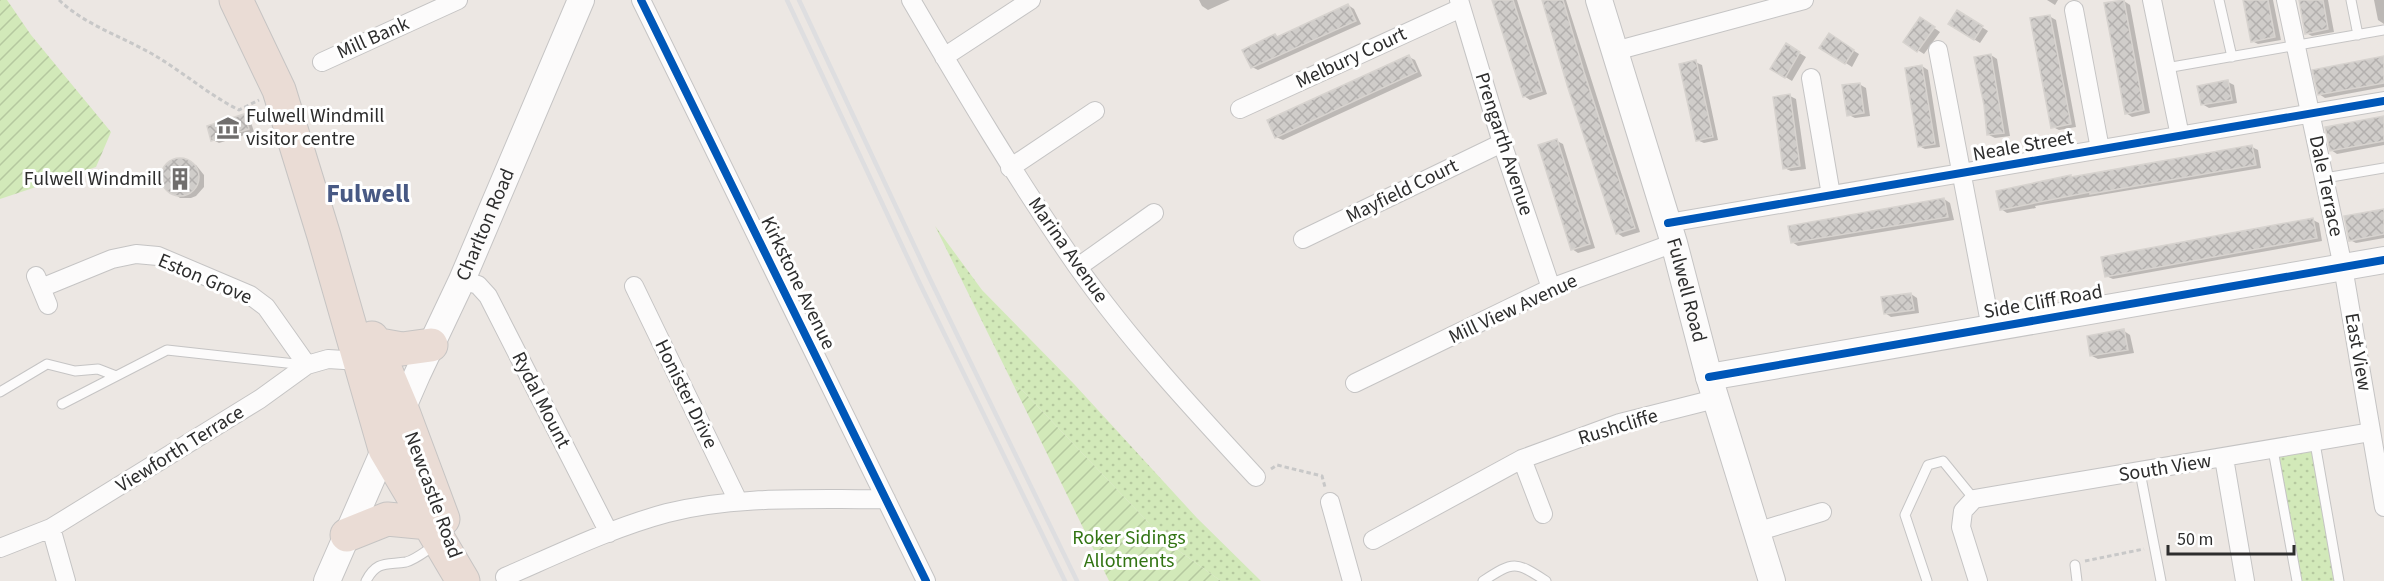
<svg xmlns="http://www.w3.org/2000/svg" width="2384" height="581" font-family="'Source Sans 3',sans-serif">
<defs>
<pattern id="grass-dots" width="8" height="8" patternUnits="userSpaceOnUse" patternTransform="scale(1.5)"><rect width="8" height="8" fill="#d2e9b9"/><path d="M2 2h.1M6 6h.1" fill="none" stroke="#b5c89f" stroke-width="1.8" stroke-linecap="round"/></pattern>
<pattern id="garden-furrows" width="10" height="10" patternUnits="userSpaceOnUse" patternTransform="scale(1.5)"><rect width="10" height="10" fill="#d2e9b9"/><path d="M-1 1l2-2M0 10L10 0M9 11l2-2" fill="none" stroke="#b5c89f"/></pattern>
<pattern id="building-cross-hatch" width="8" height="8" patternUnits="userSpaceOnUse" patternTransform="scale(1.5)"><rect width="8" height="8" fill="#d0cdca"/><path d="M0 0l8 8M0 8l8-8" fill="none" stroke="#b3b0ae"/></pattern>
</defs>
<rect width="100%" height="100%" fill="#ece7e3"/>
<path fill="url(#grass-dots)" d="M935,226L982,290L1074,384L1197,518L1261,581H1221L1168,543L1023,391L1014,386Z
M2315,443L2339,581H2297L2273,450Z"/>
<path fill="url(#garden-furrows)" d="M0,0H7L31,35L111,132L96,167L0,199Z
M1014,386L1023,391L1168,543L1221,581H1109Z"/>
<path fill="#0003" d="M1199,0H1230L1208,10L1202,6Z
M1494,0H1517L1547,94L1530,100L1524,96Z
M1544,0H1566L1640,232L1623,237L1617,233Z
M2047,0H2058L2055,5Z
M2245,0H2273L2281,40L2258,44L2252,41Z
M2300,0H2328L2334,32L2312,36L2306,33Z
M2374,0H2384V24L2378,20Z
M2124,1L2130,5L2150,113L2132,117L2126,113Z
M1348,5L1354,9L1361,24L1258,70L1252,67L1279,38Z
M1958,12L1988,31L1980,43L1950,24Z
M2049,16L2056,20L2076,127L2059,130L2053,127Z
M1927,23L1940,32L1924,54L1905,42Z
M1835,39L1859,54L1852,67L1821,47Z
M1786,45L1806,57L1792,81L1772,69Z
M1991,55L1997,59L2010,136L1995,138L1989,135Z
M1409,57L1415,60L1422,76L1283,140L1276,137Z
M2384,58V87L2325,98L2319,94Z
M1695,62L1702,65L1718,140L1704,143L1697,140Z
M1922,66L1928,70L1940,147L1925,149L1919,146Z
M2228,82L2234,85L2237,103L2209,108L2202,104Z
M1859,84L1866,88L1870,116L1855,118L1849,115Z
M1790,96L1796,99L1806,169L1791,171L1784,168Z
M244,116L250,119L254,132L219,143L213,140Z
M2384,117V145L2337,154L2331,150Z
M1557,141L1563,144L1595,248L1578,253L1572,249Z
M2252,147L2258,150L2261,168L2035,206L2036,208L2007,213L2001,209L2071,177L2074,178Z
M177,159L196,165L204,175V187L196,196L191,198H180L164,186L162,174L163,169L166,164Z
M1944,199L1950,203L1954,220L1798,246L1792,242Z
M2384,210V238L2356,243L2350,240Z
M2313,220L2319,223L2322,241L2113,279L2106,276Z
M1911,294L1917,298L1919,313L1891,317L1885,313Z
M2124,331L2130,335L2134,353L2098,359L2092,356Z"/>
<path fill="url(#building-cross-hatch)" stroke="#d7d3cf" stroke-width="1.5" d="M1492,0H1513L1542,91L1523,97Z
M1542,0H1563L1584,72L1635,228L1616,234L1568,88Z
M2124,0L2144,110L2125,114L2104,3Z
M2243,0H2268L2275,37L2251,42Z
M2299,0H2323L2328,29L2305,34Z
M1348,4L1356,21L1251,68L1242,50L1275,34L1277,37Z
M1957,10L1983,26L1974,40L1948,24Z
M2050,15L2071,124L2051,128L2030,18Z
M1920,17L1935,27L1917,52L1903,42Z
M1829,33L1854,50L1845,64L1819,48Z
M1786,43L1800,52L1785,78L1770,69Z
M1991,54L2004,133L1987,135L1984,105L1974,57Z
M1409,55L1417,72L1275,138L1267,120Z
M2384,56V83L2318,95L2312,70Z
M1696,60L1713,137L1696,141L1679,64Z
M1922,65L1935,144L1918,147L1905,68Z
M2228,80L2232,100L2201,105L2197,86Z
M1860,83L1864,113L1847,116L1842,85Z
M1790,94L1800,166L1783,169L1773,97Z
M244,114L249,129L211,141L207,126Z
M2384,116V141L2330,151L2325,127Z
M1557,139L1590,244L1571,250L1538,145Z
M2252,145L2256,165L2090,194V192L2000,210L1996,191L2071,175V177Z
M161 177a19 19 0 1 1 38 0a19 19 0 1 1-38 0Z
M1944,198L1948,217L1791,243L1788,226Z
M2384,209V234L2349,241L2344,216Z
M2313,218L2317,238L2105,277L2101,257Z
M1911,293L1914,310L1884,314L1881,297Z
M2124,329L2128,350L2090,356L2087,336Z"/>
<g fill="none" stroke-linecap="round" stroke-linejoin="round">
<g stroke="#c5c4c4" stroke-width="11">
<path id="lane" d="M2219,0L2232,57
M2351,0L2358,35
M2166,68L2384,30
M2325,178L2384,168
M0,392L47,364L75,371L98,369L116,376
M62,404L167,350L305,365
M2315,443L2339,581
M2273,450L2297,581
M2140,472L2161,581
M2075,565L2077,581
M366,581C377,560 387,565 406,562C415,560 427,550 435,545
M1483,581C1514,561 1515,561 1546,581
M1927,581L1905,515L1928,465L1943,461L1974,499"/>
</g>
<g stroke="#c5c4c4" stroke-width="20">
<path id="street" d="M641,0L926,581
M911,0C964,91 1017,180 1077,266C1130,341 1193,409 1256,477
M1459,0L1502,143L1551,288
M2152,0L2180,136
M2286,0L2343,267L2384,507
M2074,10L2100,149
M1938,50L1991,328
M1615,51L1804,0
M944,57L1031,0
M322,62L458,0
M1811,78L1831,195
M1240,109L1461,8
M1010,168L1095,111
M1668,223L2384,101
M1303,239L1502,143
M1078,267L1154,213
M36,276L48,305
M462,280L478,285L488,296L609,533
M634,286L738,501
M41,288L112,259L136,254L158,256L250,295L266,307L307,365
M1355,383L1551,288L1674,243
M2224,458L2245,581
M1522,459L1543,514
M1330,502L1352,581
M51,528L66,581
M1756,532L1822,512
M1373,540L1522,459L1620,423L1715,399
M0,548L51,528L260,399L307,365L328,359L360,361
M505,577C558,554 611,528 667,513C738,495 814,500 886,499
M1978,581L1961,527L1963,511L1974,499L2371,432"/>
</g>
<g stroke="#c5c4c4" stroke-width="28">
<g id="secondary">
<path id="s1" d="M1599,0L1674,243L1709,377L1772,581"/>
<path d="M1709,377L2384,260"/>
<path id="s2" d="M327,581L417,375L462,280L581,0"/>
</g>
</g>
<g stroke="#c6c4c3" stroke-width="35">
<path id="highway" d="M236,0L279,90L324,236L385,449L463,581
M372,338L402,409L443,519
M374,344L402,349L431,345
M347,535L387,519L429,523"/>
</g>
<path stroke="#c8c8c8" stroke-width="3" stroke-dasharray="4.5 3" stroke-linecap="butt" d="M59,0C85,25 123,37 154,55C183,72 209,95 239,110L259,100
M1271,469L1277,465L1322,476L1325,487
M2085,561L2144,549"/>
<use href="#lane" stroke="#fcfbfb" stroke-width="9"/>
<use href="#street" stroke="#fcfbfb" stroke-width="18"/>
<use href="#secondary" stroke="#fcfbfb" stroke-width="26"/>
<use href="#highway" stroke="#eadcd5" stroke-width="33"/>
<path stroke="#dedee0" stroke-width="4.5" d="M787,0L919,282L1065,581
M799,0L929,277L1077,581"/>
<g stroke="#fff" stroke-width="11">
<path id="cycleway" d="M641,0L926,581
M1668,223L2384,101
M1709,377L2384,260"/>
</g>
<use href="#cycleway" stroke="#0057b8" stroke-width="8"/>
</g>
<defs>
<g id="museum-bare" transform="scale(1.8)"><path d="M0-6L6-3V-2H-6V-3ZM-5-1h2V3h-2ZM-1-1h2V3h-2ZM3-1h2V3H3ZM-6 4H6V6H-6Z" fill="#706e6d" stroke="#fff" stroke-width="2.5" paint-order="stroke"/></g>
<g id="building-bare" transform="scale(1.8)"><path d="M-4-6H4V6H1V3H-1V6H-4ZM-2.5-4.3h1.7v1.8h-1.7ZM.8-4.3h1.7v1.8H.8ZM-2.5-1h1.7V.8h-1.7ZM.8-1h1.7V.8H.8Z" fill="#706e6d" stroke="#fff" stroke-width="2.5" paint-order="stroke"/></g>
</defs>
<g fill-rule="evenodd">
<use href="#museum-bare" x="228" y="128"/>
<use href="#building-bare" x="180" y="179"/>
</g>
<g text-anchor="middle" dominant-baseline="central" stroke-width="6" stroke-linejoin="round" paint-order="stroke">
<g font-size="20" fill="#2d2d2d" stroke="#fff">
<text transform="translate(373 38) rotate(-24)">Mill Bank</text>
<text transform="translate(1351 58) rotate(-25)">Melbury Court</text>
<text transform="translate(1504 144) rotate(72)">Prengarth Avenue</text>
<text transform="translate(2023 146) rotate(-10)">Neale Street</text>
<text transform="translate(2326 186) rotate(78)">Dale Terrace</text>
<text transform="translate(1402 191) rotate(-26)">Mayfield Court</text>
<text stroke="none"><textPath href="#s2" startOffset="390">Charlton Road</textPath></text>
<text transform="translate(1068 250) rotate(55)">Marina Avenue</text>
<text transform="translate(205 279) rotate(23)">Eston Grove</text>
<text transform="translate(798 283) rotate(64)">Kirkstone Avenue</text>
<text stroke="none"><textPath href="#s1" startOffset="303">Fulwell Road</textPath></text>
<text transform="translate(2043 302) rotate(-10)">Side Cliff Road</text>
<text transform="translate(1513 309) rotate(-25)">Mill View Avenue</text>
<text transform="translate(2358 352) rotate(80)">East View</text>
<text transform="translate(686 394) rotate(64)">Honister Drive</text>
<text transform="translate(541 400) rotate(63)">Rydal Mount</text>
<text transform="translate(1618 427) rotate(-17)">Rushcliffe</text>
<text transform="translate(180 449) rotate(-32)">Viewforth Terrace</text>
<text transform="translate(2165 468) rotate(-9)">South View</text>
<text transform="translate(433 495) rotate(70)">Newcastle Road</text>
</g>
<g font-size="20" fill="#2d2d2d" stroke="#fff" text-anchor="start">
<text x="246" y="116">Fulwell Windmill<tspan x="246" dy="23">visitor centre</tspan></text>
<text x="162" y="179" text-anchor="end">Fulwell Windmill</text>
</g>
<g font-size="20" fill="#327413" stroke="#fff">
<text x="1129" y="538">Roker Sidings<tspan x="1129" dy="23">Allotments</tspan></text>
</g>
<g font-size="26" font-weight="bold" fill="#485984" stroke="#fff">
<text x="368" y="193">Fulwell</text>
</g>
</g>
<path d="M2168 545v9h126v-9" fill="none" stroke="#2d2d2d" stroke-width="3"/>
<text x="2177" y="545" font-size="18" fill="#2d2d2d" stroke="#ffffff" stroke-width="4.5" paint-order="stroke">50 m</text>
</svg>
